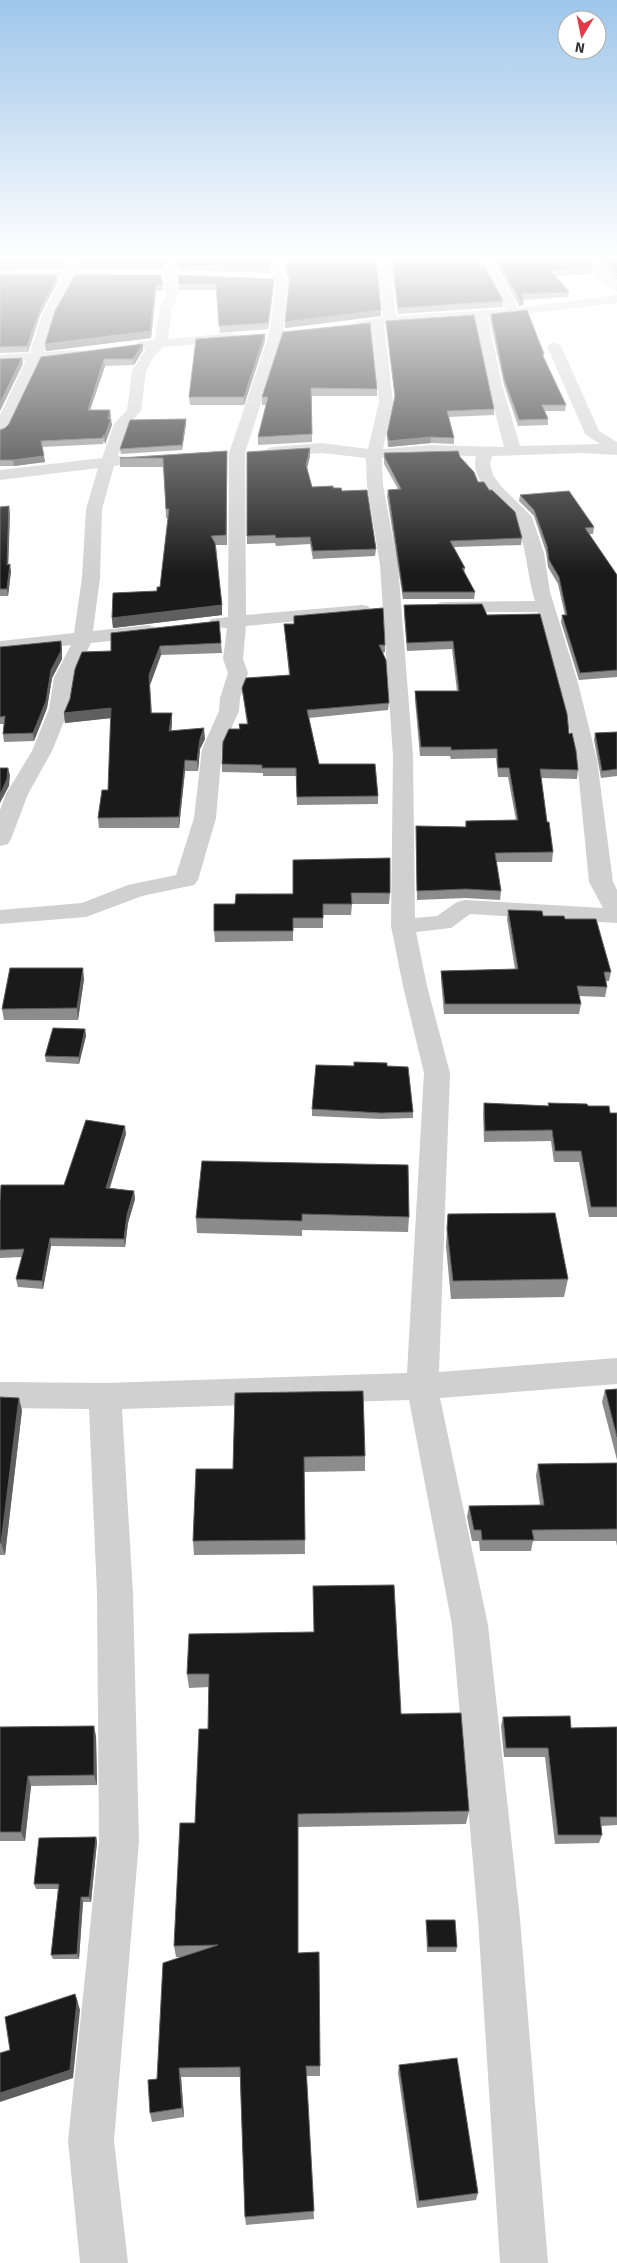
<svg xmlns="http://www.w3.org/2000/svg" width="617" height="2263" font-family="Signika,sans-serif">
<rect width="100%" height="100%" fill="#fff"/>
<g fill="none" stroke-linecap="round" stroke-linejoin="round">
<path fill="#d0d0d0" fill-rule="evenodd" d="M69,256H81L76,272H111L117,276L111,280L73,279L54,316L44,352L78,350L85,354L78,358L41,361L8,430L5,433L0,435V415L26,361L0,363V355L30,353L42,316L61,279H0V271L64,272Z
M168,256H180L175,275L178,296L172,308L168,339L232,333L239,337L232,341L163,347L154,356L146,371L141,411L128,425L118,456L129,457L132,460L129,463L114,466L102,509L100,578L93,631L148,625L155,627L157,631L155,635L148,637L91,643L74,678L69,709L52,751L28,794L11,839L8,844L0,846V810L6,794L32,751L49,709L54,678L71,645L0,653V641L74,633L82,578L86,509L98,468L0,480V470L102,458L114,424L127,410L132,371L146,349L138,348L136,345L138,342L155,340L160,308L166,296L163,275Z
M271,256H283L284,277L288,281L283,335L245,453L246,615L362,605L368,606L371,610L368,614L362,615L246,626L243,659L248,673L240,698L239,711L222,749L216,818L198,880L194,885L142,896L86,917L0,924V910L82,903L128,885L176,875L194,818L202,749L219,711L220,698L228,673L223,659L227,628L211,627L209,623L211,619L228,617L229,453L269,335L276,283L272,279Z
M377,256H389L396,316L506,309L478,256H490L518,308L617,295V303L488,318L502,385L520,446L600,444L585,434L547,346L554,342L561,346L599,431L617,442V455L582,453L492,456L490,464L493,475L500,485L532,517L544,553L550,592L578,683L597,760L613,882L617,890V923L470,914L451,928L416,932L427,986L450,1073L439,1372L617,1358V1384L440,1398L488,1625L520,1919L548,2263H500L478,1919L452,1625L409,1400L122,1409L133,1594L139,1841L114,2141L128,2263H80L68,2141L99,1841L97,1594L89,1409L0,1408V1382L105,1383L407,1373L424,1073L403,986L391,926L393,756L380,565L367,485L366,458L322,453L272,457L267,455L264,452L267,449L272,447L322,443L368,449L379,402L371,327L360,329L353,325L355,322L383,317ZM475,318L488,385L504,447L431,445L383,449L393,402L384,325ZM431,455L476,456C469,485 502,498 516,518C518,522 519,528 520,533C527,555 528,578 535,601L444,602L438,603L435,607L438,611L444,612H538L558,683L577,760L589,882L603,908L465,900L457,902L437,916L415,918L413,756L398,565L383,485L382,458Z
M583,256H595L605,271L617,281V291C601,287 591,269 583,256Z"/>
</g>
<path fill="#8c8c8c" d="M0,256H68L63,269L0,270Z
M81,256H167L163,269H79V264Z
M270,256V273L178,270V265Z
M285,256H376L381,310V316L285,328L289,280L286,276Z
M390,256H479L503,301V307L398,314Z
M492,256H585L593,268L592,274L555,276L569,292L568,297L524,300L523,305L519,306Z
M596,256H617V280L606,270Z
M0,275L58,281L40,315L28,352L0,353Z
M75,275L163,285V291H156L151,338L46,351L45,344Z
M178,275L274,285L268,329L220,333L216,290H179Z
M491,314L544,354L543,358L566,405L565,411H545L548,419V425L518,426L504,385L490,320Z
M386,321L494,409V415L449,417L454,438V444L431,443L388,447L387,439V434L395,399L386,327Z
M370,323L377,389V396H312V442L258,445V437L266,405H262V397Z
M265,334V341L244,405H190L189,397Z
M143,350L134,365L105,366L90,410L111,416L110,419L112,425L105,444L104,441L103,444L42,447L45,462L14,466H0V430L5,428L9,424L41,357Z
M186,419V424L182,450L121,454L120,449Z
M227,451V545H216L222,615L113,628L112,618L157,591L160,587L168,518H166L164,467H120V458Z
M247,452L310,456L307,468L312,487L333,488L342,491L376,549L375,556L313,559L310,544L276,546L275,543L247,544Z
M384,453L460,457L478,482L489,490L522,538L521,545L454,547L465,568L464,573L475,592L474,599H403L387,496L388,490L398,489L384,464Z
M520,495L594,527L593,534H589L617,575V677L579,680L561,622L562,615H565L558,584L548,567L546,552L534,516L519,501Z
M0,507L10,513L8,564L11,571L8,596H0V601Z
M404,605L487,615L569,734L578,770L577,779L541,778L547,822L553,852L552,862H496L501,891L500,900L465,898L417,900L416,826L465,827L466,821L516,820L508,777H498L496,758L451,759L450,756H420L415,700V691H457L452,649L407,651L404,614Z
M284,624L385,645V652L383,653L389,703L388,710L309,718L319,764L378,796V804L297,805L296,776H263V773L222,772V764L239,729V724H247L243,696L242,688L289,675Z
M111,633L221,643L222,653L161,655L150,685L152,713H172V724L171,731L205,739L200,749L198,771H185L179,828H99L98,818L108,790L111,718L65,723L64,713L111,651Z
M0,647L62,649V659L52,678L47,708L34,741L4,742L3,734L4,724H0Z
M617,732V776L601,778L594,740L595,733Z
M390,893L389,904H352L351,915H323V928H293V941L215,942L214,931L235,904L236,894Z
M508,910L565,919L611,972L609,981H606L607,987L605,997L579,996L581,1004L579,1014H444L441,980V971L515,969L507,919Z
M84,979L78,1020H4L2,1009Z
M85,1029L86,1036L79,1064L46,1062L45,1056Z
M354,1066H387L413,1112V1118L381,1119L312,1116V1109Z
M484,1103L548,1106V1103L588,1106L610,1113H617V1217H589L579,1162H554L551,1141L484,1142L483,1114Z
M126,1134L110,1188L134,1191L135,1199L128,1223L125,1247L51,1246L43,1289L18,1287L16,1279L22,1257L0,1258V1201L64,1185Z
M202,1161L409,1217L408,1232L302,1230V1236L197,1233L196,1218Z
M448,1214L568,1279L564,1297L451,1299L446,1246Z
M617,1389V1460L602,1402L605,1390Z
M235,1393L365,1456V1471L304,1472L305,1554L194,1555L193,1541L233,1469Z
M0,1397L22,1410L5,1555H0Z
M617,1463V1546L616,1541H533L531,1551H480L479,1541H472L467,1517L469,1506L540,1505L536,1476L538,1464Z
M189,1634L401,1714L469,1811L466,1824L298,1827V1953L320,2066V2076H306L314,2219L246,2225L245,2217L240,2077H181L184,2117L152,2122L150,2113L182,1957H176L174,1946L195,1823L208,1729L209,1687L189,1688L187,1674Z
M503,1717L571,1728L617,1727V1825L601,1826L602,1835L599,1843L555,1844L545,1757H504L501,1726Z
M0,1727L96,1736L97,1785L31,1786L25,1841H0Z
M96,1837L97,1842L91,1902H83L79,1959H53L51,1955L58,1889H36L34,1884Z
M426,1920L457,1947L456,1952H427L426,1925Z
M399,2065L478,2193L476,2200L417,2208L398,2073Z"/>
<path fill="#5f5f5f" d="M65,256H68L63,269L62,264Z
M165,256H167L163,269L162,264Z
M57,275L58,281L40,315L28,352L27,346L40,310Z
M274,279V285L268,329V323Z
M156,285V291L151,338L46,351L45,344Z
M520,300H524L523,305L519,306Z
M381,310V316L285,328V322Z
M265,334V341L244,405V397Z
M143,344V350L134,365L133,359Z
M22,358L23,364L0,411V403Z
M104,359L105,366L88,416V410Z
M110,410L111,416L108,425V419Z
M111,419L112,425L105,444L104,438Z
M186,419V424L182,450V445Z
M431,437V443L388,447L389,441Z
M310,448V456L306,472V465Z
M44,456L45,462L14,466L13,460Z
M9,506L10,513L8,572L7,565Z
M10,564L11,571L8,596L7,589Z
M222,605V615L113,628L112,618Z
M61,641L62,649V659L52,678L47,708L34,741L33,733L51,670Z
M160,646L161,655L150,685L149,675Z
M111,708L112,718L65,723L64,713Z
M172,713V724L170,741L169,731Z
M204,728L205,739L200,749L198,771L197,761L200,739Z
M185,760V771L179,828V817Z
M8,768L10,775L9,786L0,803V795Z
M83,968L84,979L78,1020L77,1008Z
M85,1029L86,1036L79,1064V1057Z
M125,1126L126,1134L107,1196L106,1188Z
M134,1191L135,1199L128,1223L125,1247L124,1239L127,1215Z
M50,1238L51,1246L43,1289L42,1281Z
M19,1398L22,1410L5,1555L1,1543Z
M94,1726L96,1736L97,1785L94,1775Z
M28,1776L31,1786L25,1841L21,1832Z
M96,1837L97,1842L91,1902L89,1897Z
M81,1897L83,1902L79,1959L77,1954Z
M75,1994L78,2003L80,2010L73,2078L0,2102V2093Z
M179,2068L181,2077L184,2117L182,2108Z"/>
<path fill="#1a1a1a" stroke="#5f5f5f" d="M0,256H65L62,264H0Z
M81,256H165L162,264H79Z
M180,256H270V267L178,265Z
M285,256H376L381,310L285,322L290,276L286,271Z
M392,256H479L503,301L398,308Z
M495,256H585L593,268L550,270L569,292L521,294L524,300H520Z
M601,256H617V273L607,264Z
M0,275H57L40,310L27,346L0,347Z
M75,275H161L163,285H156L150,331L45,344L55,311Z
M178,275L274,279L268,323L219,326L216,284H179Z
M527,310L544,354H542L566,405H542L548,419L519,420L504,379L491,314Z
M474,315L494,409L447,411L454,438L431,437L389,441L387,434L395,396L386,321Z
M370,323L377,389L311,388L312,434L258,437L268,397H262L283,332Z
M265,334L244,397H189L196,339Z
M143,344L133,359H104L88,410H110L108,419H111L104,438L103,435V438L41,441L44,456L13,460H0V430L5,428L9,424L41,357Z
M22,358L0,403V359Z
M186,419L182,445L120,449L130,420Z
M310,448L306,465L312,487L333,486V488H341L342,491L367,490L376,549L313,551L310,537L276,538L275,535L247,536V452Z
M227,451L226,535L211,536L215,543L222,605L112,618L113,593L157,591V587H160L169,509H166L163,458H120Z
M458,451L460,457L474,472L478,482H484L489,490H492L515,512L522,538L450,541L465,568H462L475,592H403L388,490L401,489L385,458L384,453Z
M569,491L594,527L585,528L617,575V670L580,673L562,615H567L559,577L549,560L547,546L534,510L520,495Z
M9,506L7,565L10,564L7,589H0V507Z
M482,604L487,615L540,614L567,714L569,734L572,733L576,751L578,770L540,769L547,822H549L553,852L495,853L501,891L466,889L417,891L416,826L466,827V821L518,820L509,768H498L497,749L451,750V747H421L415,691H459L453,641L407,643L404,605Z
M383,608L385,645H379L386,660L389,703L307,710L319,764H375L378,796L297,797L296,768H262V765L222,764L223,742L229,729H240L239,724H248L242,688L246,678L290,675L284,624H294V616Z
M219,621L221,643L160,646L149,675L151,713H172L169,731L204,728L200,739L197,761L185,760L179,817L98,818L102,790H108L111,708L64,713L70,699L75,669L82,652L111,651V633Z
M61,641V651L51,670L46,701L33,733L3,734L5,716L0,717V647Z
M617,732V769L602,771L595,733Z
M0,768H8L7,779L0,795Z
M390,858V893H351L352,904H323V918H293V931H214V904H235L236,894H293V860Z
M508,910L542,911L543,916H564L565,919H596L611,972H604L607,987L577,986L581,1004H445L441,971L518,969Z
M10,968H83L77,1008L2,1009Z
M53,1028L85,1029L79,1057L45,1056Z
M354,1062L387,1063V1066L408,1067L413,1112L381,1113L312,1109L316,1065L354,1066Z
M484,1103L549,1106L548,1103L587,1104L588,1106H609L610,1113H617V1207H591L581,1151H555L552,1130L485,1131Z
M86,1120L125,1126L106,1188L134,1191L127,1215L124,1239L50,1238L42,1281L16,1279L24,1249L0,1250V1201L1,1185H64Z
M202,1161L408,1165L409,1217L302,1214V1221L196,1218Z
M555,1213L568,1279L453,1281L447,1229L448,1214Z
M617,1389V1437L605,1390Z
M363,1391L365,1456L304,1457L305,1540L193,1541L196,1469H233L235,1393Z
M0,1397L19,1398L1,1543H0Z
M617,1463V1529L532,1530L534,1540H482L481,1530H474L469,1506L544,1505L538,1464Z
M394,1585L401,1714L461,1713L469,1811L298,1814V1953L319,1952L320,2066H306L314,2211L245,2217L240,2067L179,2068L182,2108L150,2113L148,2080L157,2079L163,1963L218,1945L174,1946L180,1823H195L199,1729H208L209,1674H187L189,1634L314,1632L313,1586Z
M570,1716L571,1728L617,1727V1817H600L602,1835H558L548,1748H506L503,1717Z
M94,1726V1775L28,1776L21,1832H0V1727Z
M96,1837L89,1897H81L77,1954L51,1955L59,1884H34L39,1838Z
M426,1920H455L457,1947H428Z
M75,1994L77,2001L70,2070L0,2093V2053L10,2050L5,2017Z
M457,2058L478,2193L419,2201L399,2065Z"/>
<linearGradient id="sky" x2="0" y2="1"><stop stop-color="#9ec6ea"/><stop offset="0.45" stop-color="#fff"/><stop offset="1" stop-color="#fff" stop-opacity="0"/></linearGradient>
<rect width="617" height="573" fill="url(#sky)"/>
<g transform="translate(582 35) rotate(190)"><circle r="24" fill="#ffffff" stroke="#adadad"/>
<path d="M0-4L9 19L0 12L-9 19Z" fill="#e63946"/>
<text y="-8" font-size="14" font-weight="bold" text-anchor="middle" fill="#333333">N</text>
</g>
</svg>
